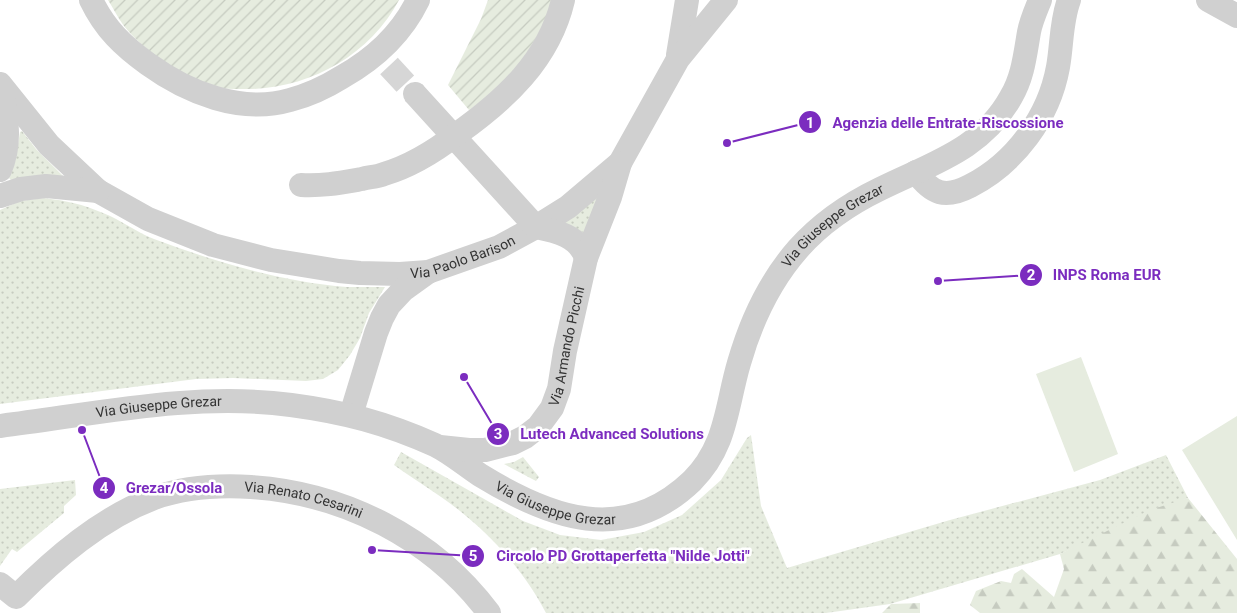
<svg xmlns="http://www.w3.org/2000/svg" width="1237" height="613" font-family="Roboto,sans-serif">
<defs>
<pattern id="grass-dots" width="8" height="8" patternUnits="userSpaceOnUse" patternTransform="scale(1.25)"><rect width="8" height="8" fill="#e6ecdf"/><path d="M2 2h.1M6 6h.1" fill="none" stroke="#c6cbc0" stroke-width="1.8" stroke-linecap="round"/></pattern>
<pattern id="forest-firs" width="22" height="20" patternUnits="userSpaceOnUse" patternTransform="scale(1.25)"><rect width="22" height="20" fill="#e6ecdf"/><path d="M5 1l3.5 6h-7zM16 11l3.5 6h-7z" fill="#c6cbc0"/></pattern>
<pattern id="garden-furrows" width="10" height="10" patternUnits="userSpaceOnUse" patternTransform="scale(1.25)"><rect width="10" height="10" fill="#e6ecdf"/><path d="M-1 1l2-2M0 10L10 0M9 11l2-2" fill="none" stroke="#c6cbc0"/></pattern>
</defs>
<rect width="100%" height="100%" fill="#fff"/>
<path fill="url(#grass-dots)" d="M22,131L36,149L63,176L32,177L11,180L9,178L15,162L20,132Z
M600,191L588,235L565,225L564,218Z
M44,198C67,201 82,204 103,213C121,220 136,232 154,239C216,262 281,282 347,287C360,287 373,287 385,287L369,313L360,338L350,355L338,370L323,379L306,381L233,378L196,379L0,404V210L20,201Z
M751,435L761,506L787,568L950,520L1100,480L1166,455L1188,498L1060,554L890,604L826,613H546C526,574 494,538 460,511C439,494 416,481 394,465L401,452L523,521L560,535L601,540L644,532L682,515L721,480L747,438Z
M523,457L539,477L536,481L504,464L514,462Z
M75,480L76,495L64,506V513L17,552L12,549L0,566V489Z"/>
<path fill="url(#forest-firs)" d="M1188,498L1237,559V613H980L970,605L976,591L1001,581L1011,583L1014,574L1022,569L1054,597L1064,569L1060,554L1150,510Z
M920,603V613H882L891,604Z"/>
<path fill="url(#garden-furrows)" d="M108,0H399C369,57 305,91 241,89C233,89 223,89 215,87C184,79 144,51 124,26C118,18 113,8 108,0Z
M488,0H554L551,14L516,70L482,101L469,110L448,85L481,19Z"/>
<path fill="#e6ecdf" d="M1081,357L1118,454L1074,472L1036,374Z
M1237,416V540L1182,450Z"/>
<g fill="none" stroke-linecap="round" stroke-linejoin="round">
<path stroke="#d6d6d6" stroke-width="24" stroke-dasharray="24 12" stroke-linecap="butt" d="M389,66L415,94"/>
<g stroke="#d0d0d0" stroke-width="24">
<path d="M91,0C105,29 123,46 148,64C188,93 241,114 290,100C309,95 326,87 342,77C374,59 402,33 418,0"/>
<path d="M1208,0L1237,16"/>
<path d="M678,55L687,0"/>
<path id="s1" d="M0,84L49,145L98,191L148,219L213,245L271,260L339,271L360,273L400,274L428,272L499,247L536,227L568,207L620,163L678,59L726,0"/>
<path d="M415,94L536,227C556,231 579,236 586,258"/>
<path d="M0,170C12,142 6,115 1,87"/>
<path d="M916,172C932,194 945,199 970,186C1015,163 1049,117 1058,67C1062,45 1061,21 1069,0"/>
<path d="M301,185C324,186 339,183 362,179C369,177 377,177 384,174C411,166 435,151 457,134C505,100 549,60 563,0"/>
<path d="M0,196L21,189L46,186L98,191"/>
<path d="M351,415L376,333L382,318L389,305L403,290L428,272"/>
<path id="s2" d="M0,426C96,414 194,392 291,405C344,412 386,423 435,445C451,453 465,465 480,475C550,518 624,546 692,481C727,446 726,407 739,363C751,321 769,282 798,249C821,223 849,204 880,189C930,164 982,150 1011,97C1023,77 1025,55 1029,32C1031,21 1036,10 1040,0"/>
<path id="s3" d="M440,447L469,450H485L513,443L525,437L538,427L552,408L559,389L565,351L586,258L610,197L620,163"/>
<path id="s4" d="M0,584L16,597C55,558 101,518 154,498C185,487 219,485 251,487C344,493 433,538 489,613"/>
</g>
</g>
<g text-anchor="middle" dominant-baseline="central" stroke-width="5" stroke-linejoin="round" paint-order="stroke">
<g font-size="14" fill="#333" stroke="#fff">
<text stroke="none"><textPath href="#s2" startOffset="1029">Via Giuseppe Grezar</textPath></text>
<text stroke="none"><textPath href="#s1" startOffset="528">Via Paolo Barison</textPath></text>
<text stroke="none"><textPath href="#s3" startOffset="191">Via Armando Picchi</textPath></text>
<text stroke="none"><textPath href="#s2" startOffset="160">Via Giuseppe Grezar</textPath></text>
<text stroke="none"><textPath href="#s2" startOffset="579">Via Giuseppe Grezar</textPath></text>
<text stroke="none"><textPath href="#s4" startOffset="344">Via Renato Cesarini</textPath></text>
</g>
</g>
<path fill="none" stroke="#7b2cbf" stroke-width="2" d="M727 143L810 122M938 281L1031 275M464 377L498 434M82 430L104 488M372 550L473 556"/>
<g fill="#7b2cbf" stroke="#fff" stroke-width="2">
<circle cx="727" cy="143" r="5"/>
<circle cx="938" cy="281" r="5"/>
<circle cx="464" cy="377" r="5"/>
<circle cx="82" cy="430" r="5"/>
<circle cx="372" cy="550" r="5"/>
<circle cx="810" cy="122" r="12"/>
<circle cx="1031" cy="275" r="12"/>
<circle cx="498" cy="434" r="12"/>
<circle cx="104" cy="488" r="12"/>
<circle cx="473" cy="556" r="12"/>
</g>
<g font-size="15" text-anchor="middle" font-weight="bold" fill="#fff">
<text x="810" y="128">1</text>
<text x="1031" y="280">2</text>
<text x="498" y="439">3</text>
<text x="104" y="493">4</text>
<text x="473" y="561">5</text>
</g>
<g font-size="15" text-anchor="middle" font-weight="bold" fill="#7b2cbf" stroke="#fff" stroke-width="5" stroke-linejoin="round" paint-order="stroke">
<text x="948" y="128">Agenzia delle Entrate-Riscossione</text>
<text x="1107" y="280">INPS Roma EUR</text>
<text x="612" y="439">Lutech Advanced Solutions</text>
<text x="174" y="493">Grezar/Ossola</text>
<text x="623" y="561">Circolo PD Grottaperfetta "Nilde Jotti"</text>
</g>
</svg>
